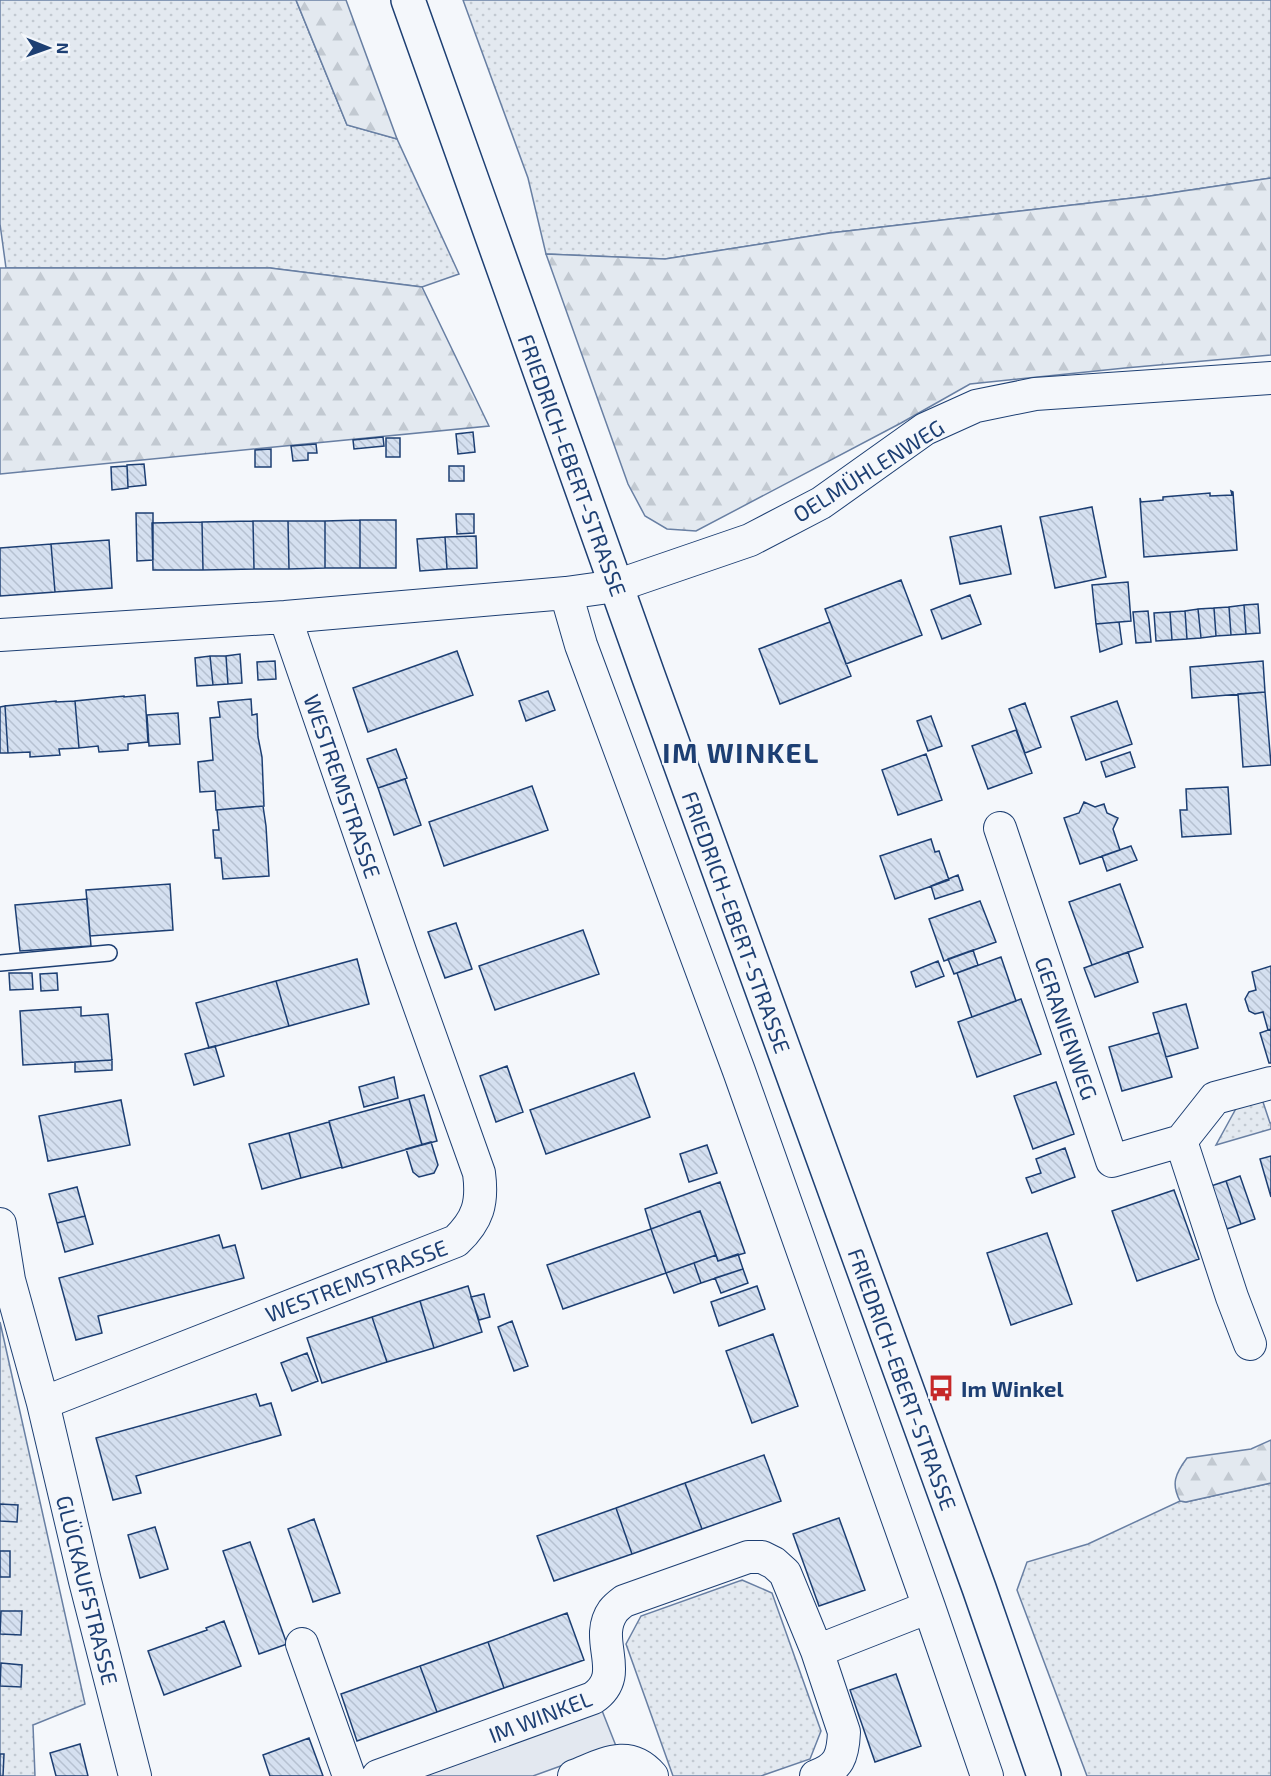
<svg xmlns="http://www.w3.org/2000/svg" width="1271" height="1776" font-family="'Exo 2',sans-serif">
<defs>
<pattern id="green-dots" width="8" height="8" patternUnits="userSpaceOnUse" patternTransform="scale(1.5)"><rect width="8" height="8" fill="#e3e9f0"/><path d="M2 2h.1M6 6h.1" fill="none" stroke="#c2c9d1" stroke-width="1.8" stroke-linecap="round"/></pattern>
<pattern id="forest-firs" width="22" height="20" patternUnits="userSpaceOnUse" patternTransform="scale(1.5)"><rect width="22" height="20" fill="#e3e9f0"/><path d="M5 1l3.5 6h-7zM16 11l3.5 6h-7z" fill="#c2c9d1"/></pattern>
<pattern id="building-back-hatch" width="6" height="6" patternUnits="userSpaceOnUse" patternTransform="scale(1.5)"><rect width="6" height="6" fill="#d5e0f0"/><path d="M-1 5l2 2M0 0l6 6M5-1l2 2" fill="none" stroke="#b6c1d1"/></pattern>
</defs>
<rect width="100%" height="100%" fill="#f4f7fb"/>
<path fill="url(#green-dots)" stroke="#687fa3" stroke-width="1.5" d="M0,0H296L347,125L397,139L459,274L422,287L270,268H6L0,224Z
M463,0H1271V178L1150,196L830,233L665,259L546,254L528,178Z
M1261,1096L1270,1123H1271V1129L1216,1145L1239,1103Z
M0,1322L85,1704L33,1725L35,1776H0Z
M1271,1483V1776H1087L1017,1590L1027,1562L1088,1544L1180,1501L1186,1502Z
M742,1580L772,1593L821,1731L810,1759L761,1776H673L626,1644L641,1616Z"/>
<path fill="url(#forest-firs)" stroke="#687fa3" stroke-width="1.5" d="M296,0H346L397,139L347,125Z
M1271,178V355L1125,368L970,384L901,423L696,531L667,529L645,516L628,484L546,254L665,259L830,233L1150,196Z
M0,268H270L422,287L489,426L0,474Z
M1271,1440V1483L1186,1502L1180,1501C1171,1484 1175,1474 1187,1458L1251,1449Z"/>
<path fill="#e3e8f0" stroke="#687fa3" stroke-width="1.5" d="M601,1708L616,1746L533,1776H410Z"/>
<path fill="url(#building-back-hatch)" stroke="#1d3f73" stroke-width="1.5" d="M473,432L475,452L458,454L456,434Z
M383,437L384,446L354,449L353,440Z
M386,438H400V457H386Z
M316,444L317,453H308V460L293,461L291,446Z
M271,449V467H255V450Z
M144,464L146,485L128,487L127,465Z
M127,466L128,488L112,490L111,467Z
M449,466H464V481H449Z
M1231,491L1233,492L1237,550L1144,557L1140,498L1141,502L1163,500V497L1210,493V496L1232,495Z
M1092,507L1106,577L1055,588L1040,517Z
M136,513H153V560L137,561Z
M456,514H474V533L457,534Z
M360,520H396V568H360Z
M360,520V568H325V521Z
M253,521H288L289,569H254Z
M253,521L254,569L203,570L202,522Z
M288,521H325V568L289,569Z
M202,522L203,570H153L152,523Z
M1001,526L1011,574L960,584L950,537Z
M476,536L477,568L447,569L445,537Z
M445,537L447,569L420,571L417,539Z
M109,540L112,588L55,592L51,544Z
M51,544L55,592L0,596V548Z
M901,580L922,635L846,664L825,609Z
M1128,582L1131,621L1096,624L1092,585Z
M970,595L981,624L942,639L931,610Z
M1258,604L1260,633L1246,634L1244,605Z
M1244,605L1246,634L1231,635L1229,607Z
M1229,607L1231,635L1216,636L1214,608Z
M1214,608L1216,636L1201,638L1198,609Z
M1198,609L1201,638L1187,639L1185,611Z
M1148,611L1151,642L1136,643L1133,612Z
M1185,611L1187,639L1172,640L1170,612Z
M1170,612L1172,640L1156,641L1154,613Z
M830,622L851,676L780,704L759,649Z
M1119,622L1122,644L1100,652L1096,624Z
M457,651L473,695L368,732L353,688Z
M240,654L242,683L228,684L226,656Z
M210,656L213,685L197,686L195,658Z
M210,656H226L228,684L213,685Z
M275,661L276,679L258,680L257,662Z
M1263,661L1265,692L1192,698L1190,667Z
M548,691L555,710L526,721L519,701Z
M1265,692L1271,765L1243,767L1238,694Z
M145,695L148,742L128,744V750L99,752L98,746L79,748L75,701L124,696V697Z
M251,699L252,715L257,714L258,737L262,757L264,806L216,810L215,791L200,792L198,762L213,760L210,718L220,717L218,702Z
M56,701V702L75,701L79,748L59,749L60,755L30,757V752L8,753L5,706Z
M1117,701L1132,744L1086,760L1071,717Z
M1025,703L1041,747L1025,753L1009,709Z
M5,706L8,753H0V707Z
M178,713L180,744L149,746L147,715Z
M931,716L942,746L928,751L917,721Z
M1016,730L1032,773L988,789L972,746Z
M396,749L407,778L378,788L367,759Z
M1130,752L1135,767L1106,777L1101,762Z
M926,754L942,800L898,815L882,770Z
M405,779L421,825L394,835L378,788Z
M532,786L548,830L444,866L429,822Z
M1228,787L1231,834L1182,837L1180,810H1187L1186,789Z
M1084,802L1095,807L1104,804L1107,813L1118,818L1113,829L1120,850L1080,864L1064,818L1079,813Z
M263,806L266,826L269,876L223,879L221,858H215L213,830H219L217,810Z
M931,839L935,852L939,851L949,880L895,899L880,856Z
M1131,846L1137,860L1107,871L1102,856Z
M958,875L963,890L935,899L931,886Z
M170,884L173,930L90,936L86,890Z
M1120,884L1143,947L1092,965L1069,902Z
M87,899L91,946L20,951L15,905Z
M980,901L996,942L944,961L929,919Z
M456,923L472,969L445,978L428,932Z
M583,930L599,974L495,1010L479,966Z
M973,950L978,965L954,974L948,959Z
M1128,952L1138,982L1095,997L1084,968Z
M1001,957L1016,1001L972,1017L957,973Z
M357,959L369,1004L289,1026L276,981Z
M938,961L944,976L916,987L911,972Z
M1271,966V1029L1268,1030L1263,1012L1255,1014L1249,1011L1245,999L1249,992L1256,990L1252,972Z
M9,973H32L33,989L10,990Z
M57,973L58,990L41,991L40,974Z
M276,981L289,1026L209,1048L196,1003Z
M1021,999L1041,1054L977,1077L958,1022Z
M1186,1004L1198,1048L1166,1057L1153,1013Z
M81,1007V1016L108,1014L112,1060L23,1065L20,1011Z
M1271,1029V1063H1269L1260,1033Z
M1159,1033L1172,1077L1122,1091L1109,1047Z
M215,1046L224,1076L194,1085L185,1054Z
M112,1060V1070L75,1072V1062Z
M507,1066L523,1112L496,1122L480,1076Z
M634,1073L650,1117L546,1154L530,1110Z
M394,1077L398,1098L364,1107L359,1087Z
M1056,1082L1074,1134L1033,1149L1014,1096Z
M424,1095L437,1141L422,1145L409,1099Z
M409,1099L422,1145L342,1168L329,1121Z
M121,1100L130,1145L48,1161L39,1116Z
M329,1122L342,1167L301,1178L289,1133Z
M289,1133L301,1178L262,1189L249,1144Z
M431,1142L438,1165L434,1173L419,1177L413,1172L406,1149Z
M707,1145L717,1173L689,1182L680,1154Z
M1065,1148L1075,1177L1032,1193L1026,1178L1041,1173L1036,1159Z
M1271,1156V1197L1260,1159Z
M1240,1176L1255,1219L1241,1224L1226,1181Z
M1226,1181L1241,1224L1227,1229L1211,1186Z
M720,1182L745,1253L718,1261L700,1211L651,1229L645,1209Z
M77,1187L85,1216L57,1223L49,1194Z
M1174,1190L1199,1259L1137,1281L1112,1211Z
M700,1211L716,1255L666,1273L651,1229Z
M85,1216L93,1244L65,1252L57,1223Z
M651,1229L666,1273L563,1309L547,1265Z
M1047,1233L1072,1304L1011,1325L987,1253Z
M219,1235L223,1248L235,1245L244,1278L98,1316L102,1333L76,1340L59,1278Z
M738,1254L743,1269L701,1283L694,1263L716,1255L718,1261Z
M694,1263L701,1283L674,1293L666,1273Z
M743,1269L748,1283L721,1293L715,1278Z
M468,1286L482,1332L434,1348L420,1301Z
M757,1286L765,1309L719,1326L711,1302Z
M484,1294L490,1317L479,1320L471,1297Z
M420,1301L434,1348L387,1362L372,1317Z
M372,1317L387,1362L322,1383L307,1338Z
M512,1321L528,1366L514,1371L498,1327Z
M773,1334L798,1406L752,1423L726,1351Z
M307,1353L318,1381L292,1391L281,1363Z
M256,1394L260,1406L271,1403L281,1435L136,1476L141,1493L113,1500L96,1438Z
M764,1455L781,1501L702,1529L685,1483Z
M685,1483L702,1529L632,1554L616,1508Z
M0,1504L18,1505L17,1522L0,1521Z
M616,1508L632,1554L554,1581L537,1536Z
M839,1518L865,1590L819,1606L793,1534Z
M314,1519L340,1593L313,1602L288,1529Z
M155,1527L168,1569L140,1578L128,1535Z
M250,1542L287,1644L259,1654L223,1551Z
M0,1551H10V1577H0Z
M1,1611H22L21,1635L0,1634Z
M567,1613L584,1660L504,1688L488,1642Z
M224,1621L241,1666L164,1695L148,1651L207,1630L206,1628Z
M488,1642L504,1688L437,1712L420,1666Z
M1,1663L22,1665L21,1687L0,1686Z
M420,1666L437,1712L357,1741L341,1694Z
M896,1674L921,1746L875,1762L850,1690Z
M309,1738L323,1776H270L263,1755Z
M80,1744L88,1776H56L50,1753Z
M0,1754H4L3,1776H0Z"/>
<g fill="none" stroke-linecap="round" stroke-linejoin="round">
<g stroke="#1d3f73" stroke-width="18">
<path id="lane" d="M0,963L109,953"/>
</g>
<g stroke="#1d3f73" stroke-width="34">
<path id="street" d="M566,593L581,645L739,1071L929,1607L987,1776
M0,635L285,617L566,593L616,586L750,540L821,503L925,429L976,406L1035,394L1271,378
M1000,828L1112,1161L1181,1141L1215,1098L1271,1083
M1181,1141L1232,1297L1250,1344
M0,1224L9,1280L43,1403L85,1581L135,1776
M43,1403L456,1241C478,1220 483,1203 479,1173L402,957L285,617
M302,1644L349,1776
M817,1651L929,1607
M378,1776L593,1698C628,1674 592,1641 613,1611C616,1607 620,1604 624,1601L748,1557H762L774,1563L785,1573L817,1651L844,1732C843,1756 839,1768 816,1776
M574,1776C603,1765 628,1748 652,1776"/>
</g>
<g stroke="#1d3f73" stroke-width="36">
<path id="primary" d="M408,0L648,675L979,1588L1044,1776"/>
</g>
<use href="#lane" stroke="#f4f7fb" stroke-width="15"/>
<use href="#street" stroke="#f4f7fb" stroke-width="32"/>
<use href="#primary" stroke="#f4f7fb" stroke-width="33"/>
</g>
<defs>
<g id="bus-bare" transform="scale(2.07)"><path d="M-5-6H5V4H4V6H2V4H-2V6H-4V4H-5ZM-3.5-4V0h7V-4ZM-3.5 1.2v1.5H-2V1.2ZM2 1.2v1.5H3.5V1.2Z" fill="#c62828" stroke="#f4f7fb" stroke-width="2.5" paint-order="stroke"/></g>
</defs>
<g fill-rule="evenodd">
<use href="#bus-bare" x="941" y="1388"/>
</g>
<g text-anchor="middle" dominant-baseline="central" stroke-width="4.5" stroke-linejoin="round" paint-order="stroke">
<g font-size="22" fill="#1d3f73" stroke="#f4f7fb">
<text transform="translate(573 465) rotate(70)">FRIEDRICH-EBERT-STRASSE</text>
<text transform="translate(868 470) rotate(-32)">OELMÜHLENWEG</text>
<text transform="translate(343 786) rotate(71)">WESTREMSTRASSE</text>
<text transform="translate(737 922) rotate(70)">FRIEDRICH-EBERT-STRASSE</text>
<text transform="translate(1067 1028) rotate(71)">GERANIENWEG</text>
<text transform="translate(356 1280) rotate(-21)">WESTREMSTRASSE</text>
<text transform="translate(903 1379) rotate(70)">FRIEDRICH-EBERT-STRASSE</text>
<text transform="translate(88 1590) rotate(76)">GLÜCKAUFSTRASSE</text>
<text transform="translate(540 1716) rotate(-21)">IM WINKEL</text>
</g>
<g font-size="22" font-weight="bold" fill="#1d3f73" stroke="#f4f7fb" text-anchor="start">
<text x="961" y="1388">Im Winkel</text>
</g>
<g font-size="28" font-weight="bold" letter-spacing="1.5" fill="#1d3f73" stroke="#f4f7fb">
<text x="741" y="752">IM WINKEL</text>
</g>
</g>
<g transform="translate(48 48) rotate(91)" stroke="#f4f7fb" stroke-width="4.5" paint-order="stroke">
<path d="M0-4.5L10 22L0 15L-10 22Z" fill="#1d3f73"/>
<text y="-9" font-size="16" font-weight="bold" text-anchor="middle" fill="#1d3f73">N</text>
</g>
</svg>
